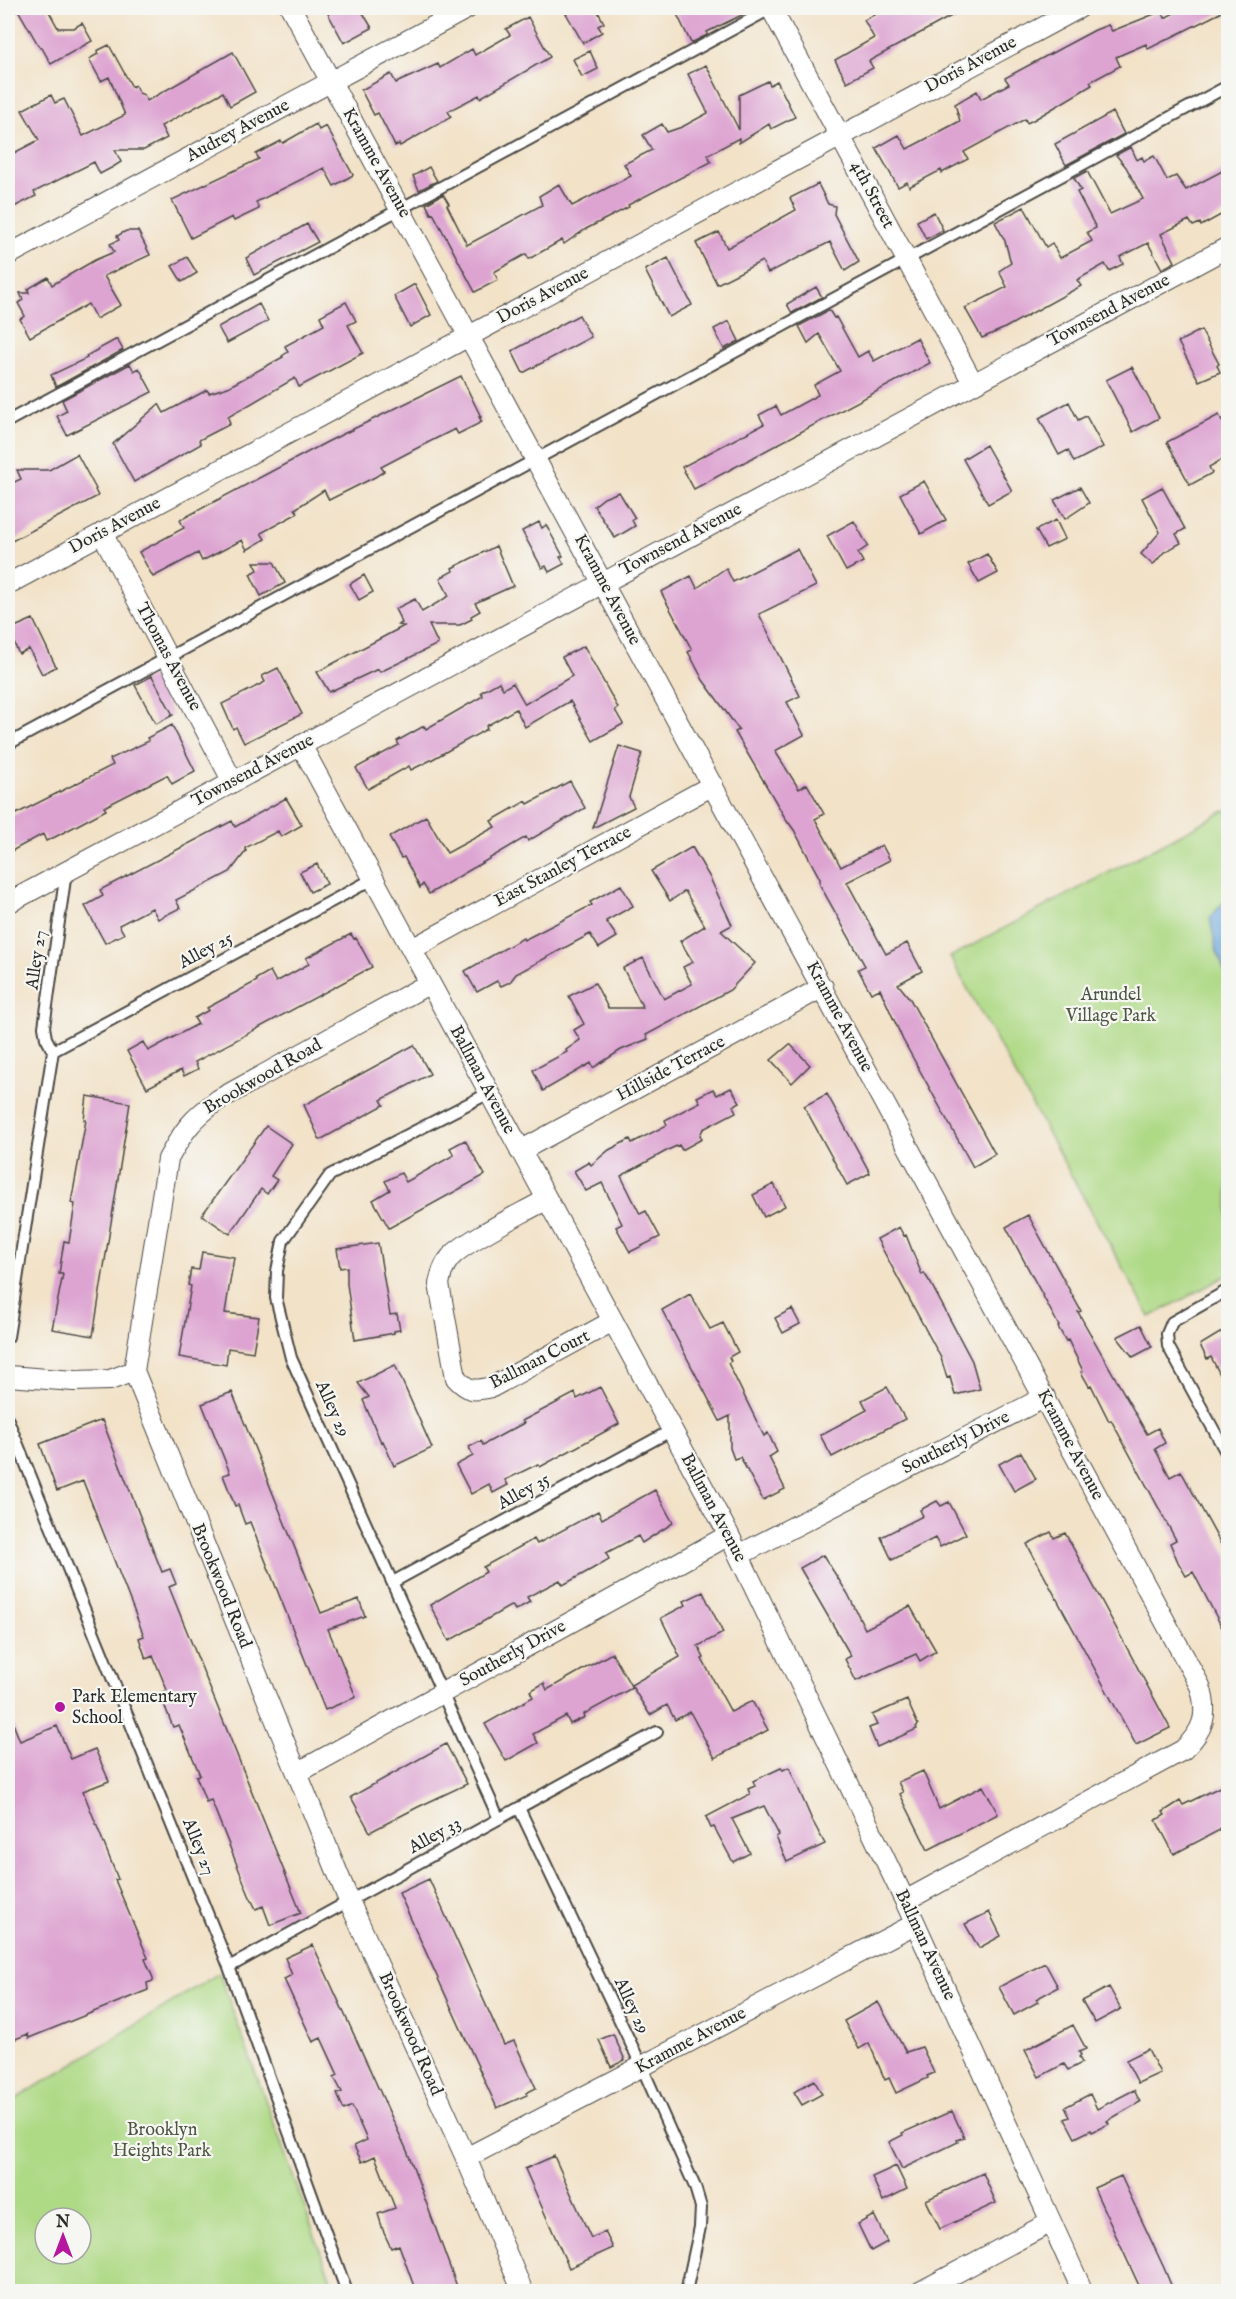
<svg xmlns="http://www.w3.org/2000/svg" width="1236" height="2299" font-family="'IM FELL English',serif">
<rect width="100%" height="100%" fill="#f6f6f2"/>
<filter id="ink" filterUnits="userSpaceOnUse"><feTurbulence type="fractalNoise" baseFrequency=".0167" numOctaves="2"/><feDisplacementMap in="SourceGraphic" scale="12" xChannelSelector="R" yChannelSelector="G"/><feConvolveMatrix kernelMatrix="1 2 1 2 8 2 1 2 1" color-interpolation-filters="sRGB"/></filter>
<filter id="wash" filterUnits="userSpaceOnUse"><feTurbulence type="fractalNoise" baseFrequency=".008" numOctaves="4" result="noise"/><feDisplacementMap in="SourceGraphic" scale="24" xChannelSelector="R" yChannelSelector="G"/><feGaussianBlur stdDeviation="1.35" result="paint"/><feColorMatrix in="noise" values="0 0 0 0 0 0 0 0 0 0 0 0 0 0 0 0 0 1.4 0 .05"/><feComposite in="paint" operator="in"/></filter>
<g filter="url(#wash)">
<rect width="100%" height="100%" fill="#f2e2c8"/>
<path fill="#aed985" stroke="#6c8258" stroke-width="1.5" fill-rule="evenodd" d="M1228,809V1275L1150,1317L950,957Z
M219,1973L335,2291H8V2104ZM45,2218H81V2254H45Z"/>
<path fill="#6ea9df" stroke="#4c6a85" stroke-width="1.5" d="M1228,897V980L1216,949L1210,918Z"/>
<g id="blocks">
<path fill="#dda4d2" d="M17,8H47L58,28H74L82,23L92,41L51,64L42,48H40Z
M325,8H360L372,28L344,43Z
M563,8H596L604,23L598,26L602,32L583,43Z
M674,8H756L707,32V35L691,43Z
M887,8H966L869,61L873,68L847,82L835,60L874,38L864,20Z
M1183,8H1228V9L1148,49L1146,44L1116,57L1120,66L1090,82L1092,85L1035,119L1027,123L1025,119L964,152L968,159L942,173L941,170L909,187L907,182L898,187L876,148L899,135L907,149L960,121L955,104L977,91L981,99L1009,84L1005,78L1095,30L1108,25L1112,31L1162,11L1165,18Z
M528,17L550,57L480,98L479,95L448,111L451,117L400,146L399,144L395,146L378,113L374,115L361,90L391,74L396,83L438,64L440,68L472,49L475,55L510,35L506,29Z
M109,45L132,87L135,85L139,93L144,95L147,101L233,52L255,92L230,106L223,92L161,126L167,138L144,150H115L121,162L113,167L100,174L94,162L34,192L36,196L8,210V156L39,140L22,110L51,95L55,103L64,99L83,136L125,115L109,77L101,81L89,59L98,54L97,51Z
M590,51L598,69L582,77L573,59Z
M706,65L739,130V95L768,81L770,85L777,81L795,117L771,129L769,124L739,143V138L708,155L711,162L628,205L629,207L586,229L564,244L562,240L529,259L526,254L494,272L498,280L475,292L433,213L431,214L426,204L443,194L449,204L447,205L467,245L542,205L539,196L559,184L572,206L631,176L624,164L652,150L643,135L662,124L667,132L682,127L708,113L688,74Z
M1113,112L1124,134L1066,165L1055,144Z
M316,124L319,130L326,126L353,175L334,186L324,168L256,202L259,209L234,221L232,217L191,238L172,200L259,159L256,154L281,141L283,143Z
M1131,147L1137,160L1142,157L1144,161L1154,156L1167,180L1176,176L1186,190L1228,168V211L1201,226L1200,223L1193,226L1189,220L1161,234L1175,262L1162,269L1148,243L1120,257L1123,264L1109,271L1105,264L1077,280L1081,286L1003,329L982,338L965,308L1007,287L999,271L1011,263L1005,241L995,222L1024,207L1046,247L1052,243L1060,258L1092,241L1087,232L1096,228L1077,192L1081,190L1074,178L1087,171L1110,214L1143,199L1126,167L1116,155Z
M429,167L437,181L419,190L413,176Z
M818,184L828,204L835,206L834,214L859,262L845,271L830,242L768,273L762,261L717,284L696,243L719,232L727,248L796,210L790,198Z
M934,212L943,230L926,239L917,221Z
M307,224L318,242L254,275L246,258Z
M126,231H138L150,255L104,276L121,305L96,319L88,304L30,337L20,319L25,316L18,303L23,300L20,293H29L28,289L48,277L52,285L95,260L114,252L110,244L119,240L117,236Z
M187,257L197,273L182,282L172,266Z
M668,258L692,305L669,317L645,270Z
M415,284L431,315L410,327L394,296Z
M816,287L822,297L792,313L787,304Z
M346,302L356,321L348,325L363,353L299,387L295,378L228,417L230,424L199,440L201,444L134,482L113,444L159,404L164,413L207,390L209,393L228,387L283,357L282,356L288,352L285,346L324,325L320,316Z
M259,304L268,321L227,343L218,327Z
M829,310L834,318L836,317L858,357L868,351L874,361L917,338L930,363L694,489L682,467L764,424L759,415L776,406L781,415L818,395L814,385L840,371L819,334L808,343L799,326Z
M579,315L591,337L523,373L512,351Z
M729,321L739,341L724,349L714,329Z
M1201,330L1219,364L1217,365L1220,372L1199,381L1178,342Z
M117,339L123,350L56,387L51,375L87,358L86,356Z
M130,364L134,371L139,368L152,392L67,435L57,416L67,411L62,400Z
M1132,367L1159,418L1133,432L1106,380Z
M461,376L481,417H479L482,422L458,434L455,429L423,445L381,467L384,471L375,477L329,500L324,490L295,509L298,513L261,533L265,539L247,550L242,540L202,561L198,553L153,577L139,552L184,528L180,520L327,442Z
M1069,402L1078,420L1086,416L1103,447L1074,462L1068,450L1059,455L1039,418Z
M1219,415L1228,432V456L1209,467L1212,473L1190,485L1167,442Z
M986,445L1012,491L988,504L963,459Z
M77,454L96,489L95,490L98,496L8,543V485L21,479L17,470H49Z
M924,481L946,520L921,534L900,494Z
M1080,487L1089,503L1065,519L1054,500Z
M1162,487L1185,529L1176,534L1181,543L1164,552L1153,565L1141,554L1160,532L1142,498Z
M619,492L635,518L632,520L635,526L615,538L594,506L604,498Z
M1056,520L1065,539L1046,548L1036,530Z
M854,521L868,546L858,553L863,562L846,571L827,536Z
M539,522L542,528L546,525L563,556L560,557L564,564L549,572L546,566L542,568L522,531Z
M496,546L513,586L475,603L480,611L471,616L472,619L460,625H429L438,644L380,672L378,669L329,692L317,672L404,626L398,625L402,623L395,609L415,599L422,612L449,596L440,578L453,571L452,568Z
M797,549L816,586L759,614L800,696L787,702L804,735L775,751L799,789L807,784L824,814L815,819L841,867L882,845L890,860L847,882L886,954L907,943L922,971L898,984L910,999L995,1154L973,1167L903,1040L880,989L871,993L858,969L865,966L820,885V879L794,830L789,823H788L735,732L739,730L703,680L692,659L688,652L692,650L661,592L691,576L697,588L726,568L733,582Z
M987,554L998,573L979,583L968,564Z
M254,562H274L285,583L261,596L250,574L258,570Z
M364,575L373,592L359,600L350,584Z
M33,619L56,667L42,674L29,649L19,654L8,630Z
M584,646L618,708L615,710L623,724L593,741L570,701L525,727L516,709L486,726L487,729L431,760L411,770L409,766L368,789L356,768L399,745L397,741L424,726L426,729L483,696L481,692L499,682L503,689L513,683L525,704L572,676L562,657Z
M278,668L302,714L244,743L236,727L233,729L222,704L265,682L262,676Z
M152,676L173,715L156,724L135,685Z
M172,725L195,771L172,784L167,775L104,807L106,810L55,837L46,841L43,834L8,853V818L113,765L110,759L149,741L147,738Z
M619,746L642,753L629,797L634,807L593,828Z
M570,781L585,808L528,841L526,837L429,894L423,884L420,888L404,857L401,858L389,837L426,816L447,853L495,827L491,821L526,801L528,804Z
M286,798L302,825L281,837L278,831L245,848L246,851L230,872L176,900L180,908L158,919L152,908L119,925L124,934L105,943L85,906L103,896L100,890L232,821L235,827Z
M692,847L709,876L732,925L721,931L755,963L730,990L646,1035L648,1039L621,1050L593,1068L591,1063L543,1091L533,1070L567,1052L566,1050L580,1040L574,1030L584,1024L569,996L595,983L608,1008H643L623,968L643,958L664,999L692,984L683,967L693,962L680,941L705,926L685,891L670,901L651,871Z
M317,864L327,884L310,892L300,872Z
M621,885L633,906L606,921L617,937L599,948L590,934L516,974L510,982L501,986L497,981L477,992L465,971L523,938L524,940L592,905L590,902Z
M351,934L354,939L356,938L372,967L195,1062L198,1069L184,1076L181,1070L147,1088L127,1051L143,1042L148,1051L198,1024L194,1018L209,1010L207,1008L257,981L256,979L270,971L276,982L309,964L306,958Z
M790,1044L810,1065L792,1083L771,1060Z
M414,1045L430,1074L381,1100L384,1105L320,1140L304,1105Z
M731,1088L740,1102L733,1106L736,1112L703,1129L700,1135L702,1139L682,1150L679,1145L670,1149L621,1176L640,1214L646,1211L660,1237L630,1252L616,1227L622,1224L602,1183L586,1191L574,1171L589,1162L591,1165L609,1150L630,1139L632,1143L667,1125L665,1120L700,1102L697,1097L713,1089L717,1095Z
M827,1094L870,1173L847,1185L804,1106Z
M87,1096L130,1103L93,1336L52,1329L63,1274H59L64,1241L69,1242L75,1204L71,1203L86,1120H84Z
M266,1126L292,1144L271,1176L277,1180L267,1194L261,1189L230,1234L202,1215Z
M465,1140L485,1175L389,1228L373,1200L390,1190L385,1181L401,1173L406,1182L454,1155L450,1148Z
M774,1184L785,1206L764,1217L753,1195Z
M1028,1215L1081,1311L1078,1312L1147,1434L1158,1428L1165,1443L1155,1449L1170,1477L1181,1471L1228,1557V1639L1193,1572L1186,1576L1178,1562L1170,1543L1176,1540L1111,1420L1109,1421L1091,1385L1089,1386L1081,1372L1083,1371L1068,1340L1066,1341L1058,1327L1059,1326L1006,1227Z
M899,1227L904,1236L906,1235L922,1275L924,1273L930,1282L972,1361L980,1389L955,1395L950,1377L947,1378L941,1358L877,1239Z
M378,1243L390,1315L397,1314L400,1330L394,1331V1333L355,1340L347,1284V1267L340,1268L337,1249Z
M202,1252L234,1257L225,1313L259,1317L253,1352L228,1348L226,1365L179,1357L191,1286L188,1285L191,1269L199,1270Z
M690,1294L710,1329L723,1323L738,1352L729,1357L731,1361L728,1363L764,1436L768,1433L777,1452L769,1457L785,1489L763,1500L740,1457L734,1459L730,1448V1416L720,1421L662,1310Z
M792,1309L800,1324L783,1333L775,1318Z
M1141,1325L1152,1347L1133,1357L1117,1337Z
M1228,1328V1390L1211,1357L1207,1359L1200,1345Z
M395,1365L432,1448L394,1466L383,1441L381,1442L363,1400L369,1397L358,1383Z
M600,1387L619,1424L540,1467L538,1464L505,1480L508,1485L493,1493L489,1484L471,1494L456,1465L473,1456L469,1447L481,1441L483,1445L505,1433L524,1423L522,1421L575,1393L577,1399Z
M887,1387L905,1419L832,1457L820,1435L867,1410L862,1400Z
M232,1392L321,1613L359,1599L365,1616L328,1629L356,1697L325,1710L250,1522L245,1524L238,1505L235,1506L223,1475L230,1473L202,1404Z
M102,1420L162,1572L170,1569L176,1584L169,1587L301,1913L270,1925L263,1906L256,1909L249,1895L211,1800L206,1802L196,1776L200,1775L179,1725L173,1727L160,1694L167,1690L153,1656L146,1659L139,1638L144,1636L83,1481L57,1491L40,1444Z
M1021,1452L1036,1479L1014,1491L999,1464Z
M655,1490L673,1523L642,1543L638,1536L606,1553L609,1559L592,1569L563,1585L560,1580L527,1597L530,1602L515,1610L512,1605L449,1641L430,1605L486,1572L483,1567L534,1539L537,1544L598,1511L602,1519Z
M937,1501L941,1506L949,1502L966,1534L940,1547L935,1538L892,1560L881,1537L923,1516L920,1510Z
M1051,1532L1054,1538L1065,1533L1170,1728L1136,1745L1027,1544Z
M823,1555L848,1594L865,1629L910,1606L936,1651L920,1661L916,1654L856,1681L845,1659L851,1656L800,1568Z
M703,1592L723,1633L698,1646L704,1658L702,1659L731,1712L752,1701L768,1730L715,1758L690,1712L675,1720L667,1705L650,1715L631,1685L680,1657L661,1618L686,1605L684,1601Z
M612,1653L632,1688L584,1714L585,1717L570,1724L566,1716L533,1734L538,1743L506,1761L485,1724L533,1697L530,1691L544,1683L547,1690Z
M907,1700L918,1725L916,1727L917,1729L877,1747L869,1728L877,1725L872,1715Z
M8,1711L20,1741L57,1726L71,1759L95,1749L96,1751L109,1781L83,1791L118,1879L115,1880L148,1958L145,1959L153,1978V1981L147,1983L148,1990L29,2038L28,2034L8,2042Z
M446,1744L467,1784L418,1807L370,1832L351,1797Z
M789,1767L812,1820L825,1844L787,1862L776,1837L779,1835L764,1806L732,1819L750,1853L733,1862L714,1827L711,1828L706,1817L750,1794L748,1789L755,1786L753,1781L781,1768L783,1770Z
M923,1771L939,1809L983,1786L998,1814L928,1850L900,1794L903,1792L898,1782Z
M1228,1783V1818L1218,1831L1174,1854L1156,1820L1165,1815L1163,1812L1180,1801L1183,1805Z
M429,1879L504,2045L514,2041L536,2088L526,2093L527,2095L497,2108L399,1893Z
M989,1912L1001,1936L979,1948L965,1924Z
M313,1945L408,2153L459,2292H416L399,2245L391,2248L384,2233L378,2214L395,2208L375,2156L362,2162L354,2146L367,2140L352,2106L344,2110L337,2094L342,2092L334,2077L338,2075L321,2038L313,2042L284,1979L292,1975L285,1958Z
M1045,1963L1058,1987L1036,1999L1038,2002L1014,2015L999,1987Z
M1109,1987L1121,2009L1095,2023L1082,2001Z
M878,2002L906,2052L922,2047L934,2073L927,2076L928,2078L896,2093L889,2078L885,2080L869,2043L859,2049L844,2021Z
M1073,2025L1086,2049L1079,2052L1081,2055L1079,2057L1082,2063L1068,2070L1064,2064L1039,2077L1025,2050Z
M613,2034L625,2060L611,2067L599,2040Z
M1148,2049L1160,2073L1138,2083L1126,2060Z
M814,2080L822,2094L802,2105L794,2092Z
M1134,2090L1140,2102L1107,2121L1109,2124L1092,2132L1091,2130L1075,2138L1065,2119L1070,2117L1065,2107L1090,2094L1097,2109Z
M952,2111L964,2137L957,2140L958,2142L902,2169L889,2142L903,2135L902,2133Z
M554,2156L591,2238L605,2232L613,2248L569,2268L525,2169Z
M896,2166L907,2189L883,2201L872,2177Z
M983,2173L996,2203L940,2229L926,2200Z
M1121,2176L1164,2268L1174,2292H1142L1099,2199L1094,2188Z
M874,2215L887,2242L871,2251L858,2224Z"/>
</g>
</g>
<g filter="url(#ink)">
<use href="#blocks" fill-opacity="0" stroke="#494643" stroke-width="1.5"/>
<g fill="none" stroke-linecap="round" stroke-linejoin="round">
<g stroke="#494643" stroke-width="14">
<path id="service" d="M8,421L772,8
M8,744L1228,86
M53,1051L373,879
M489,1093L330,1175L283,1241L277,1271L276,1298L291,1358L499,1819
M1228,1290L1172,1322L1167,1334L1168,1346L1228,1456
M8,1337L53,1051L46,1038L44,1027L66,872
M8,1420L229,1967L347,2292
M393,1582L672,1430
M519,1808L642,2067L695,2187L701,2207L700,2227L686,2292
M229,1967L657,1732"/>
</g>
<g stroke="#494643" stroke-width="22">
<path id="minor" d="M291,8L1200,1686C1209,1715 1204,1730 1183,1750L905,1901
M771,8L973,383
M8,255L468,8
M102,533L233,782
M8,584L1079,8
M301,745L729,1535L905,1901L1083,2292
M8,903L1228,247
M412,949L713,785
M430,983L218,1100C191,1120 184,1130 168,1159L134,1371L349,1901L466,2158L523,2292
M520,1151L823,987
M547,1199C525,1212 464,1241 450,1258C443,1266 441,1275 439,1284L456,1378C469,1392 474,1391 492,1387L613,1321
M8,1376L74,1381L110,1380L134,1371
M739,1555L1045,1397
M297,1773L729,1535
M466,2158L915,1924
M920,2292L1051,2222"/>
</g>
<use href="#service" stroke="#fff" stroke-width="10"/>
<use href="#minor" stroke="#fff" stroke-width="20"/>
</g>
</g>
<circle fill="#b5179e" stroke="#f6f6f2" stroke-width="2" cx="60" cy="1707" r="6"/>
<g text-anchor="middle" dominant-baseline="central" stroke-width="4.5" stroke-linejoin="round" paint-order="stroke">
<g font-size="18" fill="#2b2b2b" stroke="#f6f6f2">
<text transform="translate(971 65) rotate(-28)">Doris Avenue</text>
<text transform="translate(238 131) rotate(-28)">Audrey Avenue</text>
<text transform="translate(376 163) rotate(61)">Kramme Avenue</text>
<text transform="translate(872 195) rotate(62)">4th Street</text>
<text transform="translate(543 296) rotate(-28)">Doris Avenue</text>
<text transform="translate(1109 311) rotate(-28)">Townsend Avenue</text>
<text transform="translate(115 526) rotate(-28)">Doris Avenue</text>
<text transform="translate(681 540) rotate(-28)">Townsend Avenue</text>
<text transform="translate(607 590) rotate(62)">Kramme Avenue</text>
<text transform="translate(168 657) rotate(62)">Thomas Avenue</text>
<text transform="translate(253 771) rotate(-28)">Townsend Avenue</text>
<text transform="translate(563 867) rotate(-28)">East Stanley Terrace</text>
<text transform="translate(206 951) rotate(-28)">Alley 25</text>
<text transform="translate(37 960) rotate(-82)">Alley 27</text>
<text transform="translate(839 1017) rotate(62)">Kramme Avenue</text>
<text transform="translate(671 1069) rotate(-28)">Hillside Terrace</text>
<text transform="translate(263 1077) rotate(-30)">Brookwood Road</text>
<text transform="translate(482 1080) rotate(62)">Ballman Avenue</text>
<text transform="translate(540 1360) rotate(-27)">Ballman Court</text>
<text transform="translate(332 1409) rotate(66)">Alley 29</text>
<text transform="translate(956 1443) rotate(-27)">Southerly Drive</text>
<text transform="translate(1070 1445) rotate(62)">Kramme Avenue</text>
<text transform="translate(524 1492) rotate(-29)">Alley 35</text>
<text transform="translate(713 1508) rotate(62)">Ballman Avenue</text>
<text transform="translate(221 1586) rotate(68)">Brookwood Road</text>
<text transform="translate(513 1654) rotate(-29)">Southerly Drive</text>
<text transform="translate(435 1836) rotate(-29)">Alley 33</text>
<text transform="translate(198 1847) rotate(68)">Alley 27</text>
<text transform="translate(925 1945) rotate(65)">Ballman Avenue</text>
<text transform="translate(631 2006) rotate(65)">Alley 29</text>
<text transform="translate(410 2034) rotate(66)">Brookwood Road</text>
<text transform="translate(691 2041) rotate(-28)">Kramme Avenue</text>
</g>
<g font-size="18" fill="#4c5642" stroke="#f6f6f2">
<text x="1111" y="995">Arundel<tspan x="1111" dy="21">Village Park</tspan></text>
<text x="162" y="2130">Brooklyn<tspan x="162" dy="21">Heights Park</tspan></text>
</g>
<g font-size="18" fill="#2b2b2b" stroke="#f6f6f2" text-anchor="start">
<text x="72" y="1697">Park Elementary<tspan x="72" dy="21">School</tspan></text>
</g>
</g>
<rect width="1236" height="2299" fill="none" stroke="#f6f6f2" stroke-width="30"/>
<g transform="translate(63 2236)"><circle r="28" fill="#f6f6f2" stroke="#a5a5a2" stroke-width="1.5"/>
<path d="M0-4.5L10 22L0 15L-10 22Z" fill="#b5179e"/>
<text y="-9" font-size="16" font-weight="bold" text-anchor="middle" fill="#2b2b2b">N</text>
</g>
</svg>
